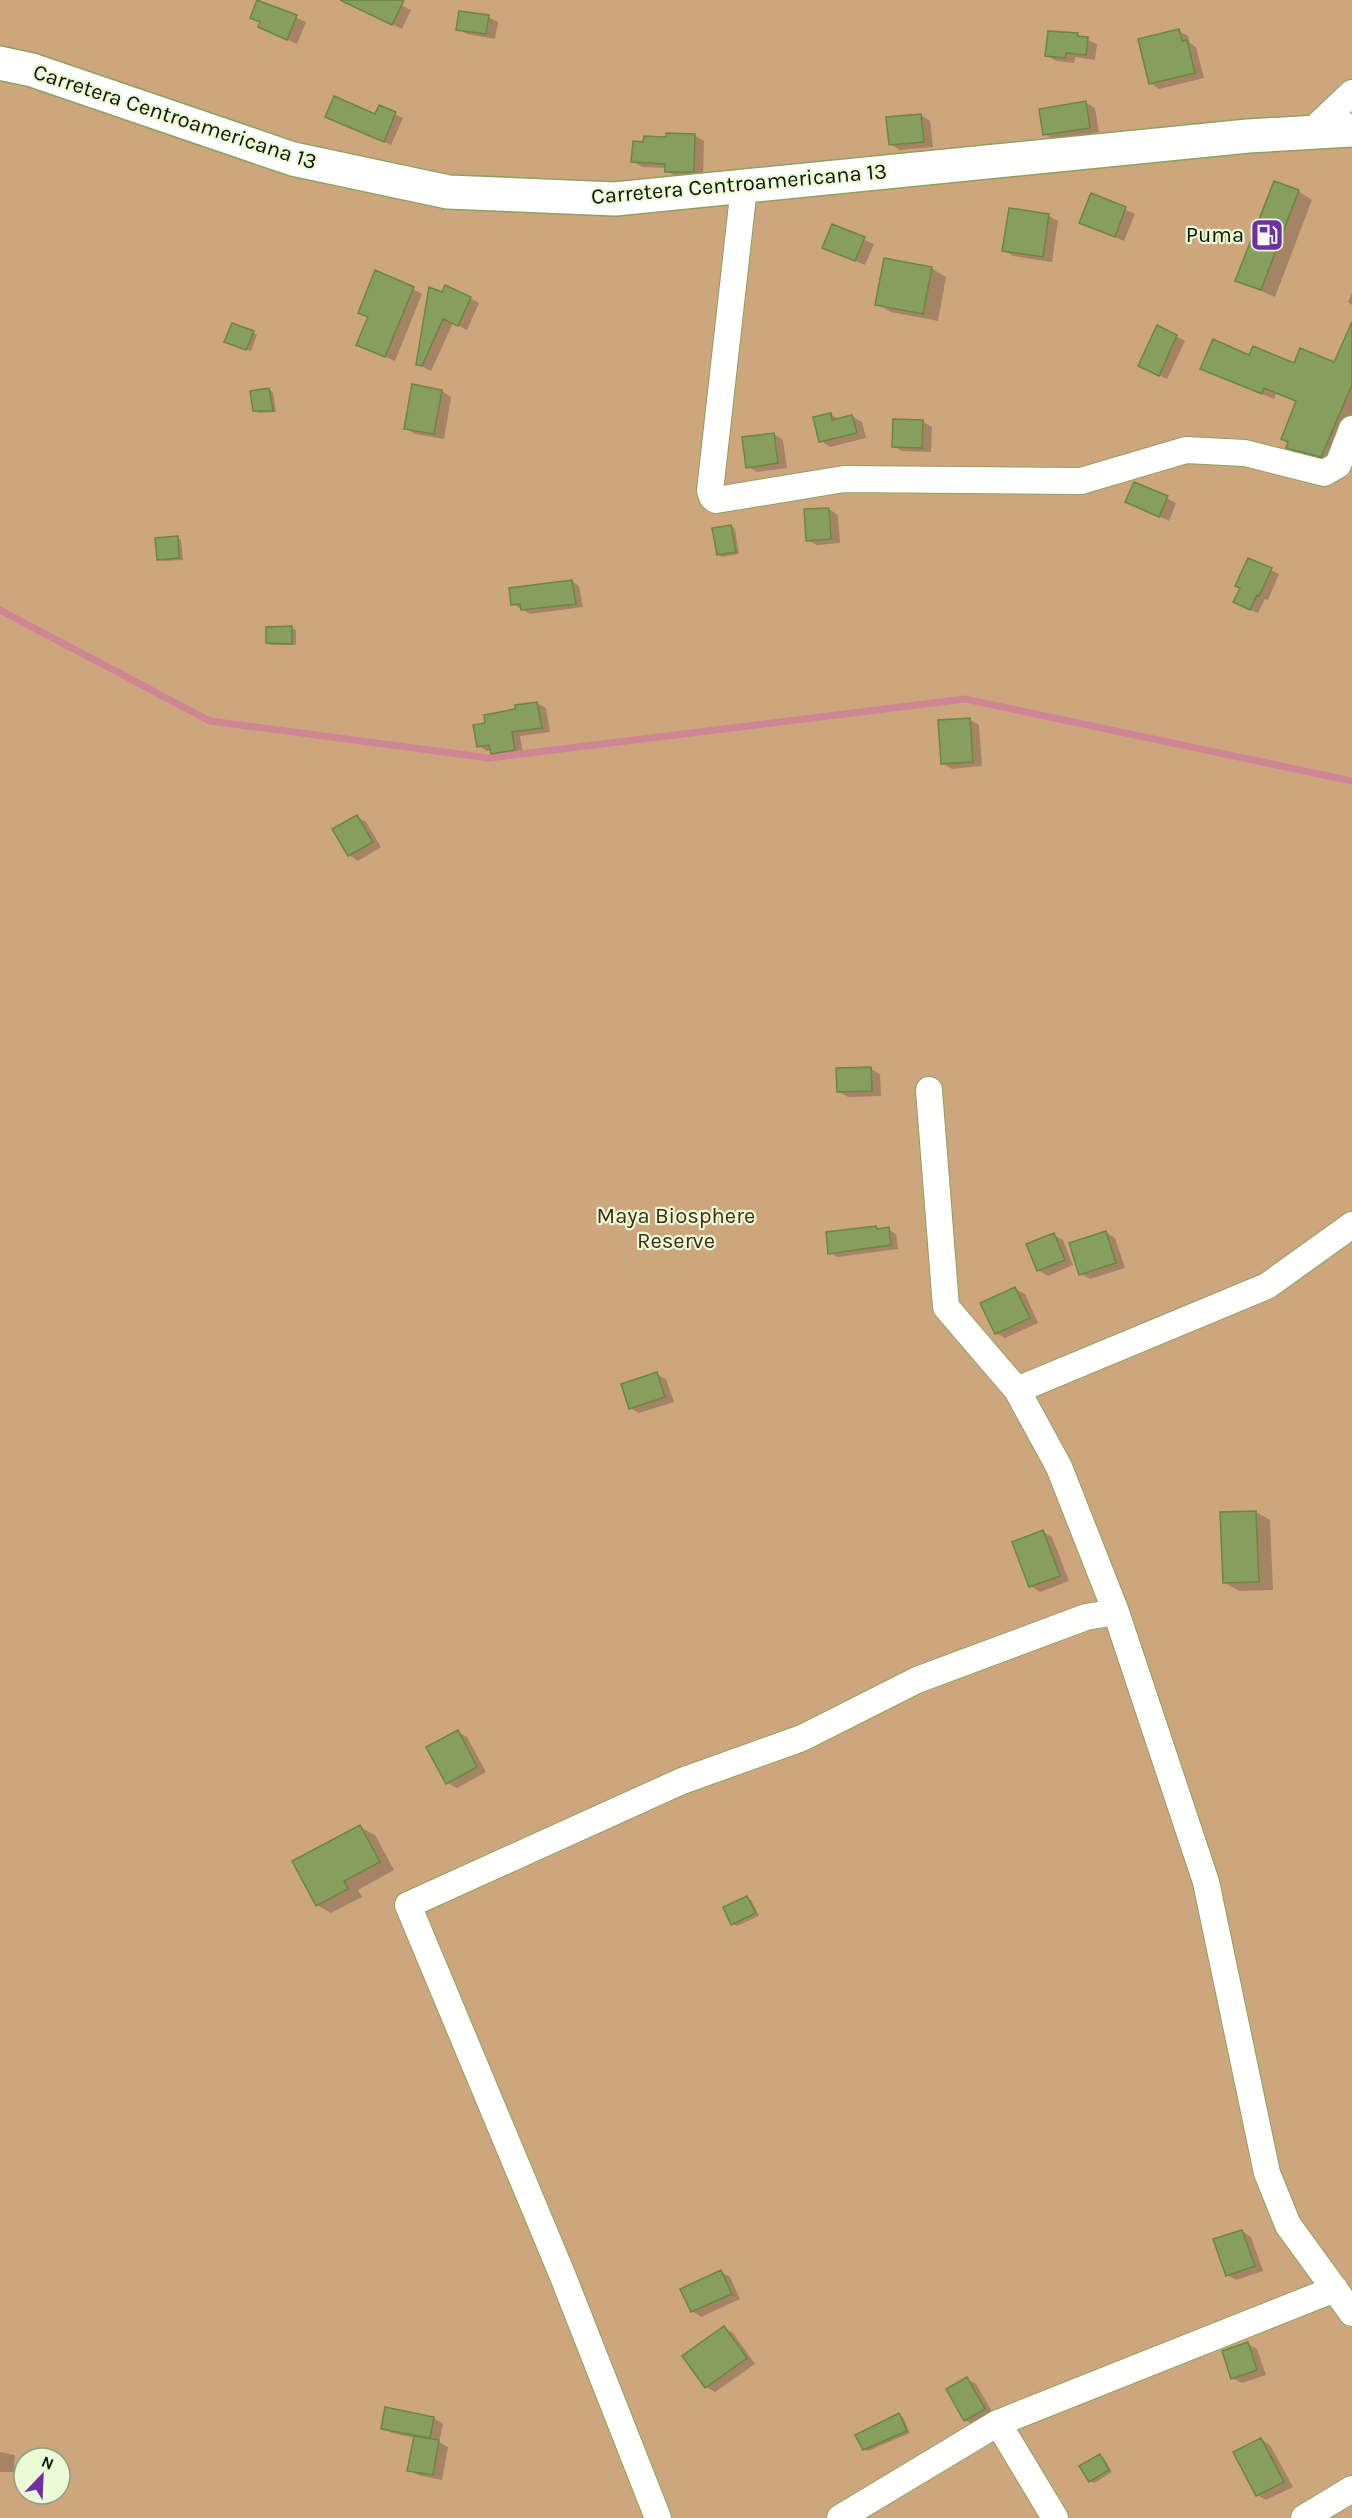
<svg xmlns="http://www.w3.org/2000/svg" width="1352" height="2518" font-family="Karla,sans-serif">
<rect width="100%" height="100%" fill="#c3de99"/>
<path fill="#cea67e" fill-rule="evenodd" d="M0,0H1352V2518H0ZM24,2458H60V2494H24Z"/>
<path fill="#0003" d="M259,0L306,22L297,44L260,27L261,23L252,18Z
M368,0H391L411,10L402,29L372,15Z
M488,17L498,22L495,39L467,34L458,29Z
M1179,31L1188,36L1190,43L1196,47L1204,78L1159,89L1150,83Z
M1077,35L1097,44L1095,60L1075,57L1074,63L1056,61L1047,55Z
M1086,103L1095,108L1099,132L1054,140L1045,134Z
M379,107L403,118L391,145L335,121L376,116Z
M921,115L930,121L933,147L900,150L890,144Z
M694,135L704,141L703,177L676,176L666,171L667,168L642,167L633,161L645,143Z
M1298,191L1312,200L1275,297L1237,280Z
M1092,195L1135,214L1124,241L1081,222Z
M1011,210L1049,216L1058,221L1052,262L1013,256L1004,250Z
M833,226L874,244L865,265L824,247Z
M931,268L946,277L938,321L891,312L877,304Z
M413,289L422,294L395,361L358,345L369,318L359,312Z
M1352,293V305L1348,302Z
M443,294L470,298L479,303L467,330L453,323L431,371L417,364Z
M1352,325V418L1333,462L1299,454L1288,447L1297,402L1276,394L1274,399L1202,368L1250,357L1294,365L1335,364Z
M253,332L257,335L251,351L230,343Z
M1176,336L1185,341L1167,379L1148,370Z
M269,390L273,392L276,412L258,413L254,410Z
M442,391L451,397L444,439L415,434L406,428Z
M830,414L839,419L852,416L862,422L866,438L830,447L821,441Z
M923,422L932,427L931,452L902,451L893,446Z
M774,434L783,440L787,468L757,472L748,467Z
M1135,483L1176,503L1169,521L1136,506Z
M829,509L838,515L840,543L817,545L807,540Z
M731,526L735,529L739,554L722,557L718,554Z
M177,538L181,540L183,560L162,561L158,559Z
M1271,570L1279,574L1268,600L1265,599L1258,613L1243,607L1241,588Z
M572,581L579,586L583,607L530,614L513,604Z
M291,628L296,630V645H271L267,643Z
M537,703L546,708L550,732L520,736L523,754L501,758L492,751H487L479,746L487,724Z
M969,719L979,725L982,766L952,769L942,763Z
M357,817L366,822L381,847L358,861L349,855Z
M871,1069L880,1074L881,1096L848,1097L838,1091Z
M876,1227L880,1230L888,1229L896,1234L898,1249L838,1257L830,1253Z
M1105,1232L1115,1238L1125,1268L1090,1279L1081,1274Z
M1054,1235L1063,1240L1073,1265L1048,1276L1038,1270Z
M1015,1289L1025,1294L1038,1323L1005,1338L996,1333Z
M657,1374L666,1379L674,1402L639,1413L630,1408Z
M1256,1512L1270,1520L1273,1590L1239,1591L1225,1583Z
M1043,1532L1052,1537L1069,1581L1040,1592L1031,1586Z
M458,1732L467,1737L486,1772L457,1788L447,1783Z
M360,1827L375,1835L394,1870L358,1890L362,1897L331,1913L317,1905Z
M747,1898L751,1900L759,1916L737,1926L732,1923Z
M1242,2231L1251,2237L1263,2271L1236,2280L1227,2275Z
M721,2272L730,2277L740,2299L701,2317L692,2311Z
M724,2328L733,2333L755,2364L715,2392L706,2387Z
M1248,2344L1257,2349L1266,2375L1242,2383L1232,2378Z
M967,2379L976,2384L994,2415L974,2425L965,2420Z
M899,2415L903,2417L910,2433L868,2451L864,2449Z
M434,2418L443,2424L439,2442L448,2447L442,2480L418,2475L409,2470L415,2438L392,2433L382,2428Z
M1261,2439L1270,2445L1293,2487L1266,2500L1257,2495Z
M0,2452L15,2455L14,2472H0Z
M1100,2456L1104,2458L1112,2472L1094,2483L1090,2481Z"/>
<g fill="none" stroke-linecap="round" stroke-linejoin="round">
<path stroke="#ce8594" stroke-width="7" d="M0,610L210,721L489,758L965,699L1352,781"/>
</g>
<path fill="#869f5f" stroke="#6d8543" stroke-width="1.5" d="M257,0L297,15L287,40L258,27L260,22L250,18Z
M340,0H404L392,25Z
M459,11L489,15L486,34L456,30Z
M1179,29L1182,41L1187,40L1195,73L1149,84L1138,39Z
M1048,31L1078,33L1077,36L1088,37L1086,55L1066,53L1065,58L1045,56Z
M334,96L375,114L379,105L396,112L384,142L325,117Z
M1086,101L1090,128L1043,135L1039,109Z
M921,114L924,142L889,145L886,117Z
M666,133L695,134L694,172H665V164L631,162L633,141L643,142L644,136L666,137Z
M1274,181L1299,190L1261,290L1235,281Z
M1091,193L1126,207L1115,237L1079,223Z
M1009,208L1049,214L1043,257L1002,251Z
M832,224L865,237L855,261L822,248Z
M884,258L932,267L923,314L875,305Z
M375,270L414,287L385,357L356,345L368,317L358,313Z
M445,285L471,297L458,326L443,319L422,366L416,365L429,287L442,292Z
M1352,322V385L1321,457L1286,448L1288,442L1281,439L1296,401L1264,388L1262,394L1200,369L1213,339L1249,355L1253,346L1294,363L1300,348L1334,362Z
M232,323L254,331L246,350L224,342Z
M1157,325L1177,335L1159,376L1138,366Z
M412,384L442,390L434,434L404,429Z
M269,388L273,411H253L250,391Z
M831,413L832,420L852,415L857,433L819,442L813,417Z
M893,419L923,420L922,448L892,447Z
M774,433L778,463L746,468L742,437Z
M1134,482L1168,496L1159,517L1125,502Z
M829,508L831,539L806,541L804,509Z
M731,525L736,552L717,555L712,528Z
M178,536L179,558L157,560L155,538Z
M1248,558L1272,568L1259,596L1257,595L1250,610L1233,602L1240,588L1235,586Z
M572,580L576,604L521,610L520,604L511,605L509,588Z
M292,626V644L266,643V627Z
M537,702L542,728L512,732L515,750L491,754L489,745L477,747L473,725L485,723L484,715L515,709V705Z
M970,718L973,762L941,764L938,720Z
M357,815L373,842L348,856L332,829Z
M871,1067L872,1091L837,1092L836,1068Z
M876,1226L877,1229L889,1227L891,1245L828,1254L826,1232Z
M1106,1231L1116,1263L1079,1275L1069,1243Z
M1054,1233L1065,1260L1037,1271L1026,1244Z
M1015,1287L1030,1318L995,1334L980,1303Z
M657,1372L665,1397L629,1409L621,1384Z
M1256,1511L1259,1582L1223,1583L1220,1512Z
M1043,1530L1060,1576L1029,1587L1012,1542Z
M458,1730L477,1767L446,1784L426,1747Z
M360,1825L380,1862L344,1881L348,1889L316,1906L292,1861Z
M747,1896L756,1913L731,1925L723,1907Z
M1242,2230L1255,2266L1226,2276L1213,2239Z
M721,2270L732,2294L691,2312L680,2289Z
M724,2326L747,2358L705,2388L682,2356Z
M1248,2342L1257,2370L1231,2379L1222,2351Z
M967,2377L985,2409L964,2421L946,2389Z
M385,2407L434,2417L430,2438L381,2429Z
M899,2413L907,2431L863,2450L855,2435Z
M414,2436L439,2440L433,2475L407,2471Z
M1261,2438L1284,2482L1256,2496L1233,2452Z
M1100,2454L1109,2470L1089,2482L1079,2466Z"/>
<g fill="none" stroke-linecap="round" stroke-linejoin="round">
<g stroke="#8aa361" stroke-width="28">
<path id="street" d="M1311,132L1352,93
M744,187L710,491L712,497L716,500L844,479L1081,481L1186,450L1245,453L1324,473L1338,465L1352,429
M929,1090L946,1307L1017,1390L1059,1467L1116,1612L1206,1882L1267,2173L1288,2225L1352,2313
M1017,1390L1267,1286L1352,1225
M998,2423L1055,2518
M658,2518L562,2274L408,1905L682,1781L802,1738L917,1680L1086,1617L1116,1612
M840,2518L998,2423L1335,2289
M1304,2518L1352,2489"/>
</g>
<g stroke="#8aa361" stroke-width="36">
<path id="highway" d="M0,63L32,70L293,159L448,192L615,199L1248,136L1352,130"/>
</g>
<use href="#street" stroke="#fff" stroke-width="26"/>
<use href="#highway" stroke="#fff" stroke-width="33"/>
</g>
<defs>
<g id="fuel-square" transform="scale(1.725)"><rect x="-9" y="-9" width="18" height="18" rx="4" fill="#702fa4" stroke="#ebfad7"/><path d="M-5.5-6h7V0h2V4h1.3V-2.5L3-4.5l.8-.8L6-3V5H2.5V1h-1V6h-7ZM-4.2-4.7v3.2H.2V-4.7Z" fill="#fff"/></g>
</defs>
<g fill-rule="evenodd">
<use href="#fuel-square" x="1267" y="235"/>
</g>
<g text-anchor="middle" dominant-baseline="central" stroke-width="4.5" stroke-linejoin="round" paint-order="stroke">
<g font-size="22" fill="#0c1500" stroke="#ebfad7">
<text transform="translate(175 117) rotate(18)">Carretera Centroamericana 13</text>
<text transform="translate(739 184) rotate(-5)">Carretera Centroamericana 13</text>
</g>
<g font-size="22" fill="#0c1500" stroke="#ebfad7" text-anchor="end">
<text x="1244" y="235">Puma</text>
</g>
<g font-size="22" fill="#412b14" stroke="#ebfad7">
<text x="676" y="1216">Maya Biosphere<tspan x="676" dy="25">Reserve</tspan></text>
</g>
</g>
<g transform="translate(42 2476) rotate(23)"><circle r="28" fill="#ebfad7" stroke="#929e81" stroke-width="1.5"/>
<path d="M0-4.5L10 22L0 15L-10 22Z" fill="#702fa4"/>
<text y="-9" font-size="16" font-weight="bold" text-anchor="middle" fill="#0c1500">N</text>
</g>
</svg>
